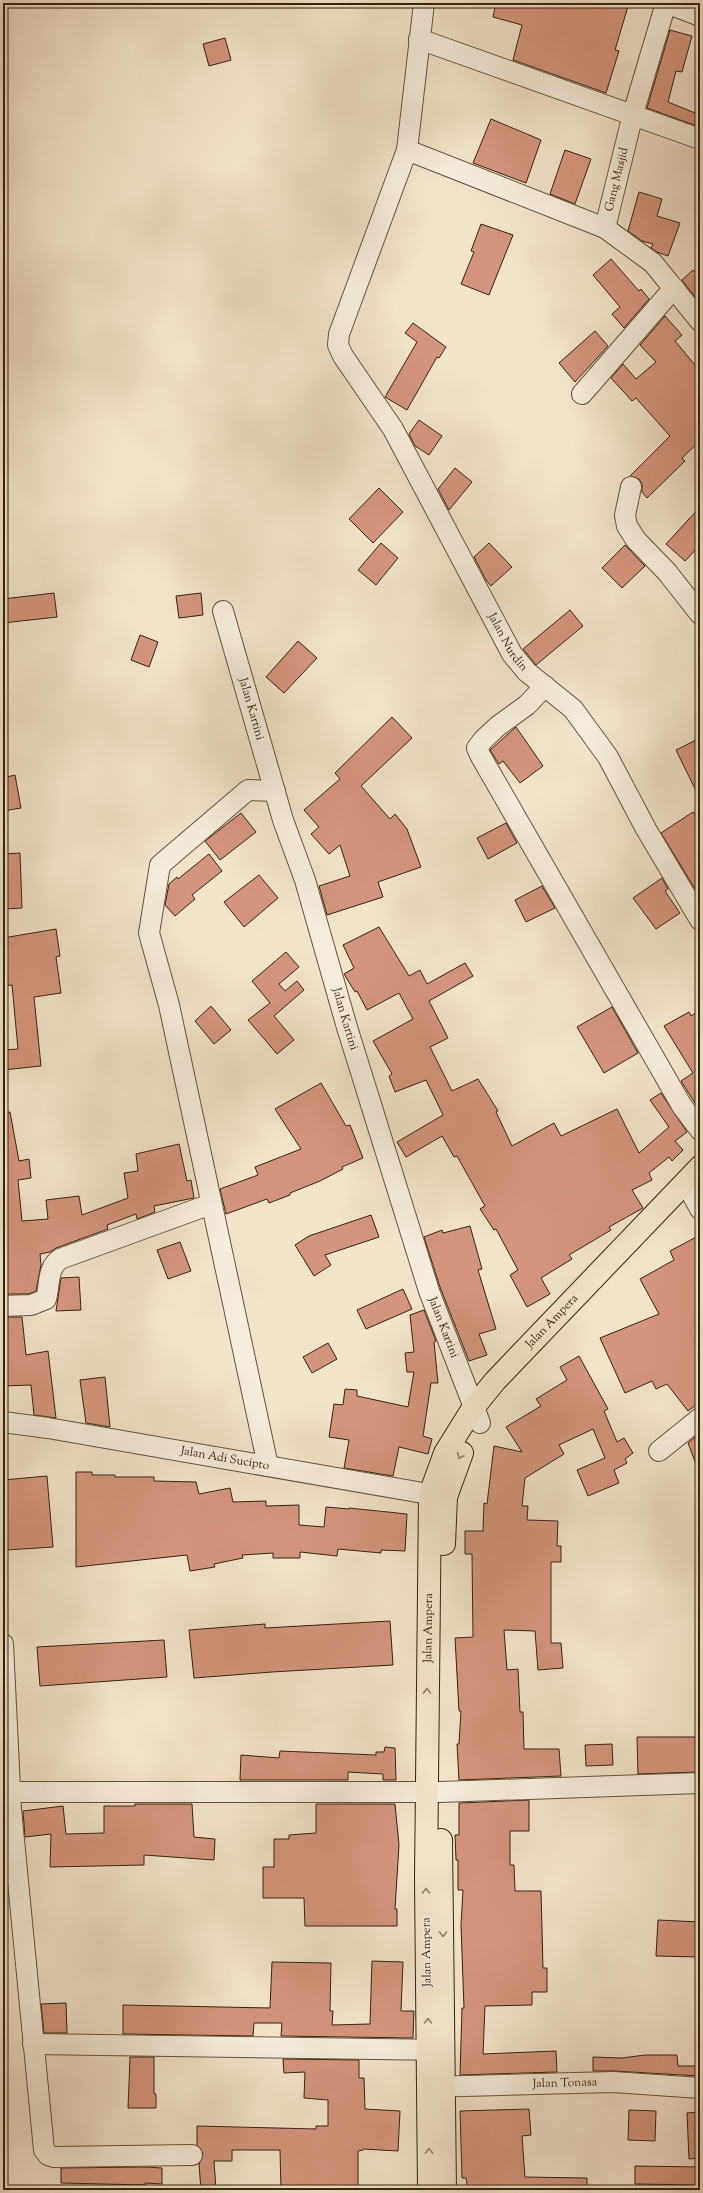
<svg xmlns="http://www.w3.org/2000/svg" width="703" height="2193" font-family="'Sorts Mill Goudy',serif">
<rect width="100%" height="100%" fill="#f2e3cb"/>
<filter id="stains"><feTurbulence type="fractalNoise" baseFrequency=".005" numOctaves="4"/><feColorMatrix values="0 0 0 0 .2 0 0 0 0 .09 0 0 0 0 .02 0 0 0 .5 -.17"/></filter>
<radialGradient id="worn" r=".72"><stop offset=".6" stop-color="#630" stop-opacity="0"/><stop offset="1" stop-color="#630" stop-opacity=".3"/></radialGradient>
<path fill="#d5957d" stroke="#33230e" d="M496,3H629L615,50L619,51L606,93L513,60L522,25L493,17Z
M670,30L692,36L682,72L676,71L668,102L700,115V127L647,108Z
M225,38L231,60L209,66L203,44Z
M491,119L541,140L526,183L473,163Z
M565,150L591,159L575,204L550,194Z
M639,192L662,199L657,216L680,223L668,256L657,252L651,248L653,244L642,241L628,231Z
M481,224L513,235L489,295L461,284L474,252L471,251Z
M611,259L639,291L641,289L649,299L624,328L612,314L620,307L593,275Z
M693,270L700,277V303L682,280Z
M665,316L682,335L675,341L700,371V441L682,458L685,461L647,498L642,492V484L639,479L630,476L670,436L636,398L632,401L611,378L623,364L636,379L656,362L640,345Z
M413,323L446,347L439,358L437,357L407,410L385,397L417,342L405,333Z
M595,331L608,346L575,382L559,363Z
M419,420L442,436L429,455L415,446L409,434Z
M455,468L472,482L449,510L438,489Z
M379,488L403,512L373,543L349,519Z
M700,507V545L685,561L666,544Z
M381,543L398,558L376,585L358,570Z
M489,543L512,567L491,586L486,580L474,557Z
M625,545L645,566L622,588L602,568Z
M54,593L57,617L3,623V599Z
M201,593L203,615L179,618L176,596Z
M570,610L583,626L536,665L523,649Z
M140,635L158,642L149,667L131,660Z
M298,641L317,658L284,693L266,677Z
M392,717L412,738L361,786L390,819L395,814L407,829L421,867L378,882L383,897L327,915L319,886L350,876L340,845L329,854L311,834L319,827L304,810L340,779L335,773Z
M516,727L543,766L520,783L503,761L499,764L490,750Z
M700,738V799L676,750Z
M15,775L21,808L3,811V778Z
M693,812L700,822V897L661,833Z
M241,813L256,832L220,860L205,841Z
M506,823L517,843L488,859L477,838Z
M20,853L22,908L5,909L3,854Z
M209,854L222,871L192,895L195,899L175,916L165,905L169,884L177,877L178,879Z
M259,875L278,898L244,927L224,902Z
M662,878L668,889L665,891L680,913L656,929L633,898Z
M542,886L555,908L526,922L515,900Z
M379,927L409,976L420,970L427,984L465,963L473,976L429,1001L448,1038L430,1047L452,1091L478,1079L498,1111L496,1112L512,1146L554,1123L561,1136L617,1109L639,1153L669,1127L650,1100L661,1093L687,1132L675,1141L683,1150L672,1161L669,1157L649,1173L652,1180L632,1190L643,1208L609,1227L611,1230L569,1255L572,1259L541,1278L550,1294L527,1307L510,1275L518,1270L496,1229L494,1230L480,1209L485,1206L457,1156L454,1157L442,1136L406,1157L397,1142L443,1115L426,1080L395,1092L389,1076L392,1074L373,1041L413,1019L399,993L367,1010L357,991L355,992L344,974L354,968L343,945Z
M56,929L60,956L56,957L61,993L34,997L41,1066L3,1070V1050L18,1049L12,985L3,986V938Z
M286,952L299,967L279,984L285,991L297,981L304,990L274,1016L294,1040L277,1054L248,1020L270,1003L252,981Z
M211,1006L231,1030L214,1044L195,1021Z
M612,1007L638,1053L604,1073L577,1027Z
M700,1010V1111L681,1081L693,1073L664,1026L689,1012L691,1016Z
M321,1083L346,1126L350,1125L363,1158L342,1167L343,1169L320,1181L290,1193V1195L269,1203L267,1199L226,1214L220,1189L258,1175L255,1167L301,1149L275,1109Z
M10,1112L19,1161L29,1159L31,1178L18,1180L22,1221L48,1219L46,1200L79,1196L82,1215L128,1198L124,1173L138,1171L136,1154L179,1144L187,1181L191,1180L194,1198L154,1206L155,1212L137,1219L136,1214L107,1225L108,1229L56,1248L50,1252L40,1254L41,1265L36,1291L29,1294H3V1113Z
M371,1215L379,1237L325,1255L331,1265L314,1276L295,1245L309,1236Z
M470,1226L482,1269L478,1270L496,1329L479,1334L487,1355L469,1361L440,1287L424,1237L442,1230L443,1233Z
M700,1235V1402L688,1411L667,1384L656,1389L652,1381L625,1393L600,1338L659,1314L640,1279L674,1260L670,1251Z
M180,1242L191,1271L168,1279L157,1250Z
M79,1277L81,1310L56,1311L61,1278Z
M403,1289L412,1309L366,1329L357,1310Z
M424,1310L436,1341L434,1342L438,1383H431L423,1436L432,1439L428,1454L399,1447L393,1476L344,1468L349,1440L329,1437L334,1404L343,1405L345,1389L357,1390V1396L408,1407L414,1372H407L405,1353L414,1352L410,1315Z
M3,1317H22L26,1355L48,1351L56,1418L34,1415L31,1385L3,1386Z
M328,1343L337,1359L312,1373L303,1357Z
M579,1356L608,1409L604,1411L617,1442L624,1438L633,1453L625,1459L627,1463L614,1470L619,1483L588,1496L577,1470L605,1458L593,1429L559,1445L564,1454L525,1478L522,1506H528L527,1520L558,1521L557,1546H561V1562H551V1643H561L563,1668L538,1670L535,1631L504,1630L507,1670L518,1669L520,1712H523L524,1749H559L561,1776L459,1780L457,1744H459L461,1711H459L455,1638L473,1637L472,1554H465V1531H483L484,1503L487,1504L494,1446L522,1452L506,1427L541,1406L536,1399L567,1380L560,1367Z
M105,1377L110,1427L86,1423L80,1380Z
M700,1433V1471L699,1472L688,1443Z
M76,1472H92V1475H115V1477H154V1481L196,1482L199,1494L230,1488L233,1502L266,1501V1506L299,1505V1525L324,1527L326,1507L349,1509V1508L407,1514L405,1551L381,1550V1553L338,1549L337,1556L300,1552V1558H273V1553L242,1555L243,1558L214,1564L215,1567L190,1571L187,1555L76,1567Z
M47,1476L53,1547L7,1550L3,1480Z
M390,1621L393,1665L272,1672L194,1678L189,1630L265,1624V1628Z
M164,1640L167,1677L40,1686L37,1647Z
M637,1737H700V1767H698V1772L638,1774Z
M612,1744L613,1765L586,1766L585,1745Z
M385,1747L395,1748L396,1780H383V1774L348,1772V1780H240L241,1755L279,1758L280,1751L376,1755V1752H384Z
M529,1800V1831H510V1865H514L515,1891H541L543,1968H547V1992H532V2005L485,2006L483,2054L556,2051L557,2072L460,2075L462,2008H464L461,1925L463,1890H458V1860H456L455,1835H459V1803Z
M135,1804H192L194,1837L215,1839L214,1860L144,1855V1865L50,1867L51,1834L25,1837L23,1811L63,1806L66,1834L104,1833V1806H135Z
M316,1804H395L399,1845L395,1909H397V1926H305L304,1898H263V1867H274V1839H289V1835L316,1833Z
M658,1920L700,1922V1957L656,1956Z
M372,1961L403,1962L401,2011H414L413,2038L281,2036L282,2023H254L253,2036L123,2034V2005L270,2008L272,1962L331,1963L330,2011H333L332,2025L370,2024Z
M66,2003L67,2033H44L41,2004Z
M645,2055H677L678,2066H700V2076L614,2071H593V2057L622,2058Z
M130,2057H154V2094H156V2108H128Z
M283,2059L359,2060V2078H364L365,2109L400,2111L398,2151L363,2149V2150L358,2151V2187L281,2189L280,2150H232V2161H214L216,2190H201L199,2164L203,2154L197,2145V2126L316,2129V2126H328V2100L304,2098L305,2072L284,2073Z
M529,2109L531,2135L522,2136L525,2177L587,2178V2190H468L466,2178H462L460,2111Z
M629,2110L656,2111L655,2141L628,2140Z
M700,2112V2158L689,2159L687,2113Z
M635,2166L700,2167V2185L635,2184Z
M146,2167L162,2168V2184L145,2183V2185L61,2183V2168Z"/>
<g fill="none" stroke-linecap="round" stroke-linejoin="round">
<g stroke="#63533d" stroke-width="22">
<g id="minor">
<path id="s1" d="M424,3L407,150L339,334L338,345L343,356L393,429L512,654L527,672L573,709L608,757L646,829L700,920"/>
<path d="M666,3L700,16"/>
<path d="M419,39L700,139"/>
<path d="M407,150L605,228L653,263L700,321"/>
<path id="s2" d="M605,228L633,114L666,3"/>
<path d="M582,394L674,288"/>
<path d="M631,487L625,515L627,526L636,540L667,572L700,614"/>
<path id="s3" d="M223,611L283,820L305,880L346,1024L429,1291L480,1423"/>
<path d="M545,686L527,705L498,726L483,740L477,748L480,755L682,1106L700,1130"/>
<path d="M693,1196L700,1209"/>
<path d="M3,1306L31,1305L46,1299C50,1285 47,1268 60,1259L211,1204"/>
<path id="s4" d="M3,1422L48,1428L446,1497"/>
<path d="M659,1451L700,1418"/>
<path d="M268,1466L169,1005L149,933L160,865L248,790L275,791"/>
<path d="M3,1644L11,1809L44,2150L48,2155L54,2157L192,2155"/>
<path d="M11,1792H440L700,1783"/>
<path d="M33,2044L444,2050"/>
<path id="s5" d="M429,2087L613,2082L700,2088"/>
</g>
</g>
<g stroke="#33230e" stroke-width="24">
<g id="major">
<path d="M444,1544L446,1497L462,1453"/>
<path d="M441,1840L445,2190"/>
<path id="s6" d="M429,2190L426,1879L430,1494L445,1453L473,1408L495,1381L700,1167"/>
</g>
</g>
<use href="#minor" stroke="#f7eddd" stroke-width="20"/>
<use href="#major" stroke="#f2e3cb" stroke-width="22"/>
</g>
<defs><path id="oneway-chevron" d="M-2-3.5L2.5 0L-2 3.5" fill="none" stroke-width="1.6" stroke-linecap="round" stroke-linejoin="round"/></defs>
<g stroke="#92836c">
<use href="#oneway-chevron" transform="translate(460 1456) rotate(115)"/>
<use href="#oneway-chevron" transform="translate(427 1691) rotate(-90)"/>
<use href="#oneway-chevron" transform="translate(426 1891) rotate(-91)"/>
<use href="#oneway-chevron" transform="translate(443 1934) rotate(89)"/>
<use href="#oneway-chevron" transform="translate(428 2021) rotate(-91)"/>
<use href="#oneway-chevron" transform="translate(429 2151) rotate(-90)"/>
</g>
<g text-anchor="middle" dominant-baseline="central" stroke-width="3" stroke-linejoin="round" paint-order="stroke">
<g font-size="12" fill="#33230e" stroke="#f7eddd">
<text stroke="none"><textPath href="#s2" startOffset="50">Gang Masjid</textPath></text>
<text stroke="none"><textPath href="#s1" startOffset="698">Jalan Nurdin</textPath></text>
<text stroke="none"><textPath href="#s3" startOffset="102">Jalan Kartini</textPath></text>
<text stroke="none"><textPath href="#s3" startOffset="426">Jalan Kartini</textPath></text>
<text stroke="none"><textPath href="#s6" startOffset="910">Jalan Ampera</textPath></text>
<text stroke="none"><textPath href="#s3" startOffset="750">Jalan Kartini</textPath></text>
<text stroke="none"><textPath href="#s4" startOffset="225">Jalan Adi Sucipto</textPath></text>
<text stroke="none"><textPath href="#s6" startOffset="562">Jalan Ampera</textPath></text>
<text transform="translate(427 1952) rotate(-91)">Jalan Ampera</text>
<text stroke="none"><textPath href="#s5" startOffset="136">Jalan Tonasa</textPath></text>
</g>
</g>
<rect width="703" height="2193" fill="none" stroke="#f2e3cb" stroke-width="16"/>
<rect x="4" y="4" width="695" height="2185" fill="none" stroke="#33230e" stroke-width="2"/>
<rect x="8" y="8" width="687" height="2177" fill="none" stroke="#33230e"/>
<rect width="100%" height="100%" filter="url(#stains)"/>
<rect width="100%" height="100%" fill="url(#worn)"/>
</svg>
